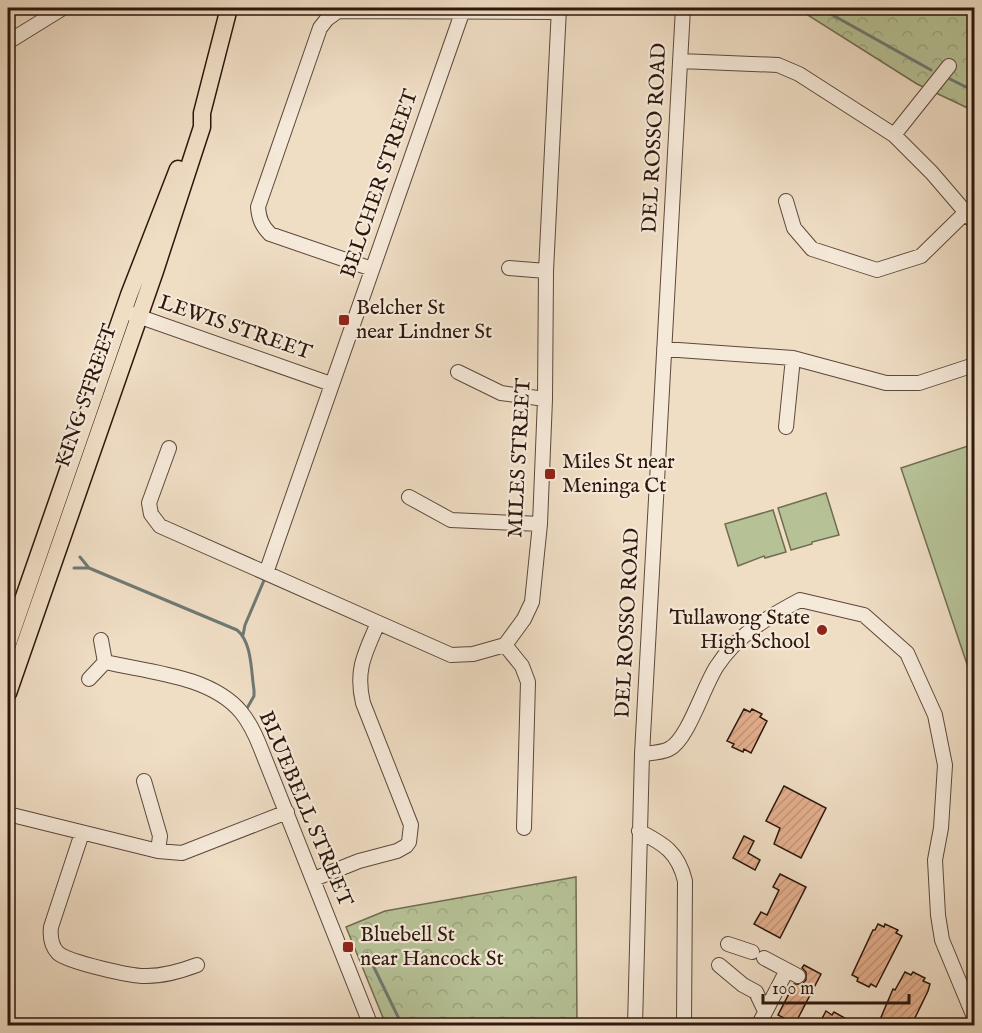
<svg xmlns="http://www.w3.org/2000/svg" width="982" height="1033" font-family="'IM FELL English',serif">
<defs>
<pattern id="park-crowns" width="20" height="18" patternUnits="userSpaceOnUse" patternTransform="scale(1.5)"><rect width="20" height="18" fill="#b6c296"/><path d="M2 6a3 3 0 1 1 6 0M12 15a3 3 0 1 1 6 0" fill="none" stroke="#9da680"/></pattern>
<pattern id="building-hatch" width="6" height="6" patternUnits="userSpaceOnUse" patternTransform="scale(1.5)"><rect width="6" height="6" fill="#e4af8e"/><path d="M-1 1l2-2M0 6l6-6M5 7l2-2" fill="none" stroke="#c49679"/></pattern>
</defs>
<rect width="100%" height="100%" fill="#efddc4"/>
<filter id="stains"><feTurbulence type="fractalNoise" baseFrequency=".00333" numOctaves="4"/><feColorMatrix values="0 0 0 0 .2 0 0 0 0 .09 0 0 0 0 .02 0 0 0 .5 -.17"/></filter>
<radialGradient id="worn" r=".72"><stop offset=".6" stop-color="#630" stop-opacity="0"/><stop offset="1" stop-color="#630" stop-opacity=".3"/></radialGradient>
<path fill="url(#park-crowns)" stroke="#716c52" stroke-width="1.5" d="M800,8H974V111L917,84L806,14Z
M576,877L577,1025H386L346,927L385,911Z"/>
<path fill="#b6c296" stroke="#716c52" stroke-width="1.5" d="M974,444V685L901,468Z
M826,493L839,535L812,542V544L791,550L778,508Z
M773,510L786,552L765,558L764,556L738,566L725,524Z"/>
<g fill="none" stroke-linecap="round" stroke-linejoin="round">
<path stroke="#6e7973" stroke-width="3" d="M820,8L931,70
M950,79L974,91
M80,557L89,568
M74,568H89L237,630C252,642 251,671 254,690V696L246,710
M243,635L245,625L265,578
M367,953L402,1025"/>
</g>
<path fill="url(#building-hatch)" stroke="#2c170d" stroke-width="1.5" d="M744,709L750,712L752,709L762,714L760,717L767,721L751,753L744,749L743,752L732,747L734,744L727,741Z
M784,786L826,808L801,858L774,844L780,828L766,821Z
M744,836L754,841L748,853L760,860L755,870L733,858Z
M780,874L806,887L780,938L754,924L761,912L767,915L779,890L773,887Z
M878,924L884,927L885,924L898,930L896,933L902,936L876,987L871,984L869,987L857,981L858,978L852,975L873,930H875Z
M804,965L821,974L795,1024L778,1015L794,984H802L806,980V972L802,968Z
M905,972L911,975L913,972L925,978L923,981L930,984L928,991L911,1026H885L879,1022L893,989L895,990Z
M826,1011L832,1015L834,1012L859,1026H818Z"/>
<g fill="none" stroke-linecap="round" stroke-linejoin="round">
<g stroke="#5d483b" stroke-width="16">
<path id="minor" d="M8,42L63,8
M680,61L778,65L799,74L894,135L932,173L974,222
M894,135L949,66
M786,201L794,228L812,249L877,270L921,256L966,212
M509,268L546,271
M372,269L270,234C262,226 259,219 258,207L320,28L327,19L338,11L559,12
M129,313L331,384
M664,349L793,358L886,383H919L974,365
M458,372L501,393L545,399
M786,427L793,358
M169,448L149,503L151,514L160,526L451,655L473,654L505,645L524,619L532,602L540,524L545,399L546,271L559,8
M409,497L451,520L540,524
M266,573L462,13
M505,645L522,666L528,682L524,828
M105,662C149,672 211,676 241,712C250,723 256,736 261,749L371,1026
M89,679L105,662L101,640
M642,754C650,753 661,753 669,749C688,740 704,685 717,666C737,635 768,617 800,600L864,615L907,653L935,715L945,765L941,828L935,860L938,915L942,940L974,1017
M144,781L160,836L158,851
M8,814L158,851L182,853L287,812
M639,831C664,844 678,852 685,881L684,1026
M82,833L51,927C50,936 51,946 58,953C68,962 133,977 147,976C164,976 181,971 197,965
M314,879L359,861L397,851L406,846L409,842L411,825L363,703C355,670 365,653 378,623
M728,944L752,952
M764,958L798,976
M719,965L743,985L756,992L765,1011
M635,1026L642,754L683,8
M758,1026L787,970"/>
</g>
<g stroke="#2c170d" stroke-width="19">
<path id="major" d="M8,643L129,295L178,169
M8,693L155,271L202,127V113L229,8"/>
</g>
<use href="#minor" stroke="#f5e9d9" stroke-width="14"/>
<use href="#major" stroke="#efddc4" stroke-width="16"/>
</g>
<g fill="#8f2418" stroke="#f5e9d9" stroke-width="2">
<rect x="338" y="314" width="12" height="12" rx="3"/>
<rect x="544" y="468" width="12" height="12" rx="3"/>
<circle cx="822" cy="630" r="6"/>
<rect x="342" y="941" width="12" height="12" rx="3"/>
</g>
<g text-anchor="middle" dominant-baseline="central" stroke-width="4.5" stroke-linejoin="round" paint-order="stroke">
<g font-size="21" fill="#2c170d" stroke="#f5e9d9">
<text transform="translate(655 138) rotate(-87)">DEL ROSSO ROAD</text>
<text transform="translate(380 184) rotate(-71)">BELCHER STREET</text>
<text transform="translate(235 328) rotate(19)">LEWIS STREET</text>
<text transform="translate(87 396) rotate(-71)">KING STREET</text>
<text transform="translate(520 458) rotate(-87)">MILES STREET</text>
<text transform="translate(628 623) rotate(-87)">DEL ROSSO ROAD</text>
<text transform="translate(305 809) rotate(67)">BLUEBELL STREET</text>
</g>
<g font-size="21" fill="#2c170d" stroke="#f5e9d9" text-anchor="start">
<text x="356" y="308">Belcher St<tspan x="356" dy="24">near Lindner St</tspan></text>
<text x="562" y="462">Miles St near<tspan x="562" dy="24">Meninga Ct</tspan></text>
<text x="810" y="618" text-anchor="end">Tullawong State<tspan x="810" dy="24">High School</tspan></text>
<text x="360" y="935">Bluebell St<tspan x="360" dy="24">near Hancock St</tspan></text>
</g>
</g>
<rect width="982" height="1033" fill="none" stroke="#efddc4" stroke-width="30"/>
<rect x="9" y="9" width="964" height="1015" fill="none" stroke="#2c170d" stroke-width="3"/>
<rect x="15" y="15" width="952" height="1003" fill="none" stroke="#2c170d" stroke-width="1.5"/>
<path d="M763 994v9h146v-9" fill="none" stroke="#2c170d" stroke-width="3"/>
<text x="772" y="994" font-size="18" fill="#2c170d" stroke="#f5e9d9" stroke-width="4.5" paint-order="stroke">100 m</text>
<rect width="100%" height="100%" filter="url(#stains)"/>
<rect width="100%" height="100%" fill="url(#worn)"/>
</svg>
